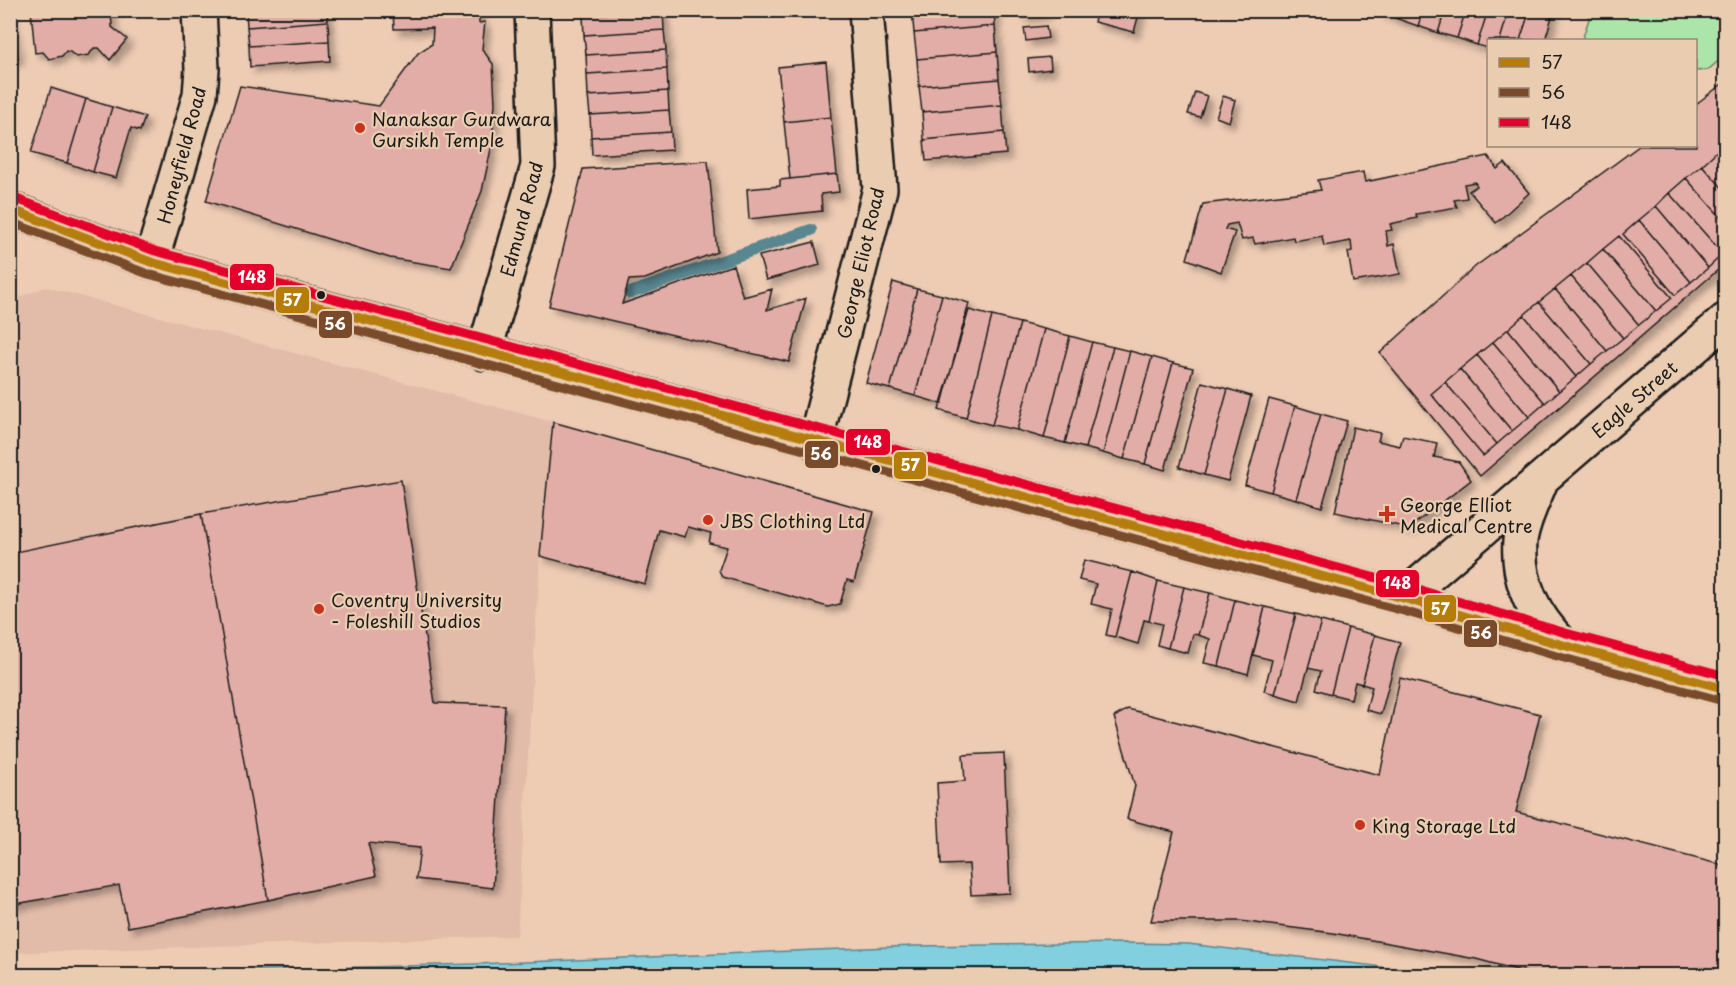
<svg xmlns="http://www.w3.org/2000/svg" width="1736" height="986" font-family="'Playpen Sans',sans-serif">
<defs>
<filter id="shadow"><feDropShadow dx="5.5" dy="5.5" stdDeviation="3" flood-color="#0004"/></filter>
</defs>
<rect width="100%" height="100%" fill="#eecbb3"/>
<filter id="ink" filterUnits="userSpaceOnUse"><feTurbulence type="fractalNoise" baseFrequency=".0167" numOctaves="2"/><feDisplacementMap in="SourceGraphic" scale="12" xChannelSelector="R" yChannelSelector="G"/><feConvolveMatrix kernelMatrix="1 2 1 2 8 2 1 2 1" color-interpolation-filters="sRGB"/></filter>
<g filter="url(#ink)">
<path fill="#e2bba9" d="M46,287L553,422L540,556L517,936L11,953L10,301Z"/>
<path fill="#ace5a9" stroke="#648062" stroke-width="1.5" d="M1586,11H1725V55L1708,70L1696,71V40H1582L1590,16L1585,14Z"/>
<path fill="#81cfdf" stroke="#598791" stroke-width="1.5" d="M1124,943L1188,944L1375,966L1423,975H69L476,964L915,946Z"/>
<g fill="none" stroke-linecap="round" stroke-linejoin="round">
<path stroke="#598791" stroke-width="12" d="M630,293L811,230"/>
</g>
<path fill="#e2ada6" stroke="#1c1c1c" stroke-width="1.5" filter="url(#shadow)" d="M10,10L18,59L13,60L10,65Z
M31,10H111L112,27L127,39L110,60L99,48H94L89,55L76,57L70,52L66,51L62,56L49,59L43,52L35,53Z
M246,10H327L328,21L247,27Z
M393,10H479V23L485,22L482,49L493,64L495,104L491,149L482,191L451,268L390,258L206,201L240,86L379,106L418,53L432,44L433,28L394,29Z
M583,10H658L583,15Z
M663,10L664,30L584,35L583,15Z
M912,10H994L995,26L914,33Z
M1021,10H1044V14L1022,17Z
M1097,10H1140L1134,32L1094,22Z
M1380,10H1401L1398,19L1379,12Z
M1401,10H1423L1418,26L1398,19Z
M1423,10H1445L1438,33L1418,26Z
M1445,10H1466L1457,38L1438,33Z
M1466,10H1488L1477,45L1457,38Z
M1488,10H1509L1500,40H1488V48L1477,45Z
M1509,10H1530L1520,40H1500Z
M1530,10H1554L1545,40H1520Z
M328,21L329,41L249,46L247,27Z
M995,26L997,52L917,59L914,33Z
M1046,26L1048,38L1026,41L1024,28Z
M664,30L666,50L586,55L584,35Z
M329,41L330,61L250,67L249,46Z
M666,50L667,69L587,74L586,55Z
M997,52L999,79L919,86L917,59Z
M1050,57L1051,69L1029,72L1028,59Z
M826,62L831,117L784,122L778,67Z
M667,69L668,91L588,96L587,74Z
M999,79L1002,105L922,112L919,86Z
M1726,81V263L1480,476L1380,353L1476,266L1639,146H1696V104Z
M51,88L86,99L67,163L31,153Z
M668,91L669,110L590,115L588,96Z
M1195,92L1207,96L1200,117L1188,114Z
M1223,96L1235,100L1229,122L1216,117Z
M86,99L112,107L93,172L67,163Z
M1002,105L1004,132L924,140L922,112Z
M112,107L145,117L140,131L131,128L116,178L93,172Z
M669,110L671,132L591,137L590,115Z
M831,117L837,174L790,179L784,122Z
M671,132L672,150L592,155L591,137Z
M1004,132L1006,154L926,161L924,140Z
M1717,151L1726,161V192L1702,165Z
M1488,156L1497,169L1505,163L1529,193L1496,223L1469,191L1477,186L1475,182L1464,184L1467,198L1454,200L1457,207L1416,214L1417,218L1390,224L1392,230L1386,231L1388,246L1394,244L1400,274L1353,282L1348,252L1352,251L1351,241L1324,246L1322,236L1294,241L1293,237L1255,244L1253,238L1242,240L1237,223L1227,225L1225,229L1235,232L1221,272L1187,259L1203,204L1321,190L1318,180L1363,172L1365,182Z
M708,161L717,252L645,279L629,280L622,304L733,265L743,297L772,289L767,310L806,298L789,362L549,306L583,169Z
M1702,165L1726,192V223L1686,178Z
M837,174L839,192L821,194L822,211L749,219L747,189L780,186V180Z
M1686,178L1726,223V252L1723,254L1669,193Z
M1669,193L1723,254L1708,268L1656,206Z
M1656,206L1708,268L1691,282L1639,220Z
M1639,220L1691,282L1675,295L1623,234Z
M1619,236L1672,298L1656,311L1603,249Z
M814,242L820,265L766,280L759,256Z
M1603,249L1656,311L1639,325L1587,263Z
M1587,263L1639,325L1623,338L1571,276Z
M1571,276L1623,338L1607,351L1555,289Z
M893,282L917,289L890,389L866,383Z
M917,289L942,295L915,396L890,389Z
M1555,289L1607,351L1591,364L1539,302Z
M942,295L969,303L942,404L915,396Z
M1539,302L1591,364L1576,377L1524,315Z
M969,310L992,316L966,418L939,410Z
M1524,315L1576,377L1559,391L1508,329Z
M992,316L1020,323L992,425L966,418Z
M1020,323L1044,329L1017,430L992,425Z
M1044,329L1070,336L1044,438L1017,430Z
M1508,329L1559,391L1545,403L1493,342Z
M1070,336L1092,342L1065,443L1044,438Z
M1092,342L1113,347L1085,448L1065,443Z
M1493,342L1545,403L1529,417L1477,355Z
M1113,347L1130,351L1103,453L1085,448Z
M1130,351L1152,357L1124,459L1103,453Z
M1477,355L1529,417L1512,431L1460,369Z
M1152,357L1173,363L1145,464L1124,459Z
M1173,363L1193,368L1165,470L1145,464Z
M1460,369L1512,431L1497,444L1445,382Z
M1202,382L1228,389L1204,475L1179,467Z
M1445,382L1497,444L1483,456L1431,394Z
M1228,389L1251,396L1228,481L1204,475Z
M1269,399L1295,406L1271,492L1245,485Z
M1295,406L1321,414L1296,499L1271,492Z
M1321,414L1347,421L1322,507L1296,499Z
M553,422L874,512L854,582L847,580L840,604L828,607L722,577L719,570L727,547L709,543L711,533L688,527L685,537L659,530L645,584L540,556Z
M1353,427L1380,433L1378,441L1400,446L1403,436L1437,443L1434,457L1459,462L1471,480L1409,528L1335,512Z
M401,480L435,703L505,705L493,888L416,879L420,848L368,843L376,876L268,900L201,514Z
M201,514L268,900L128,927L119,885L10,905V553Z
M1084,560L1132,572L1115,637L1106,635L1112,609L1091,604L1096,584L1079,580Z
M1132,572L1158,581L1149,621L1144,620L1138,644L1115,637Z
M1158,581L1184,587L1168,648L1157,645L1162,624L1149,621Z
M1184,587L1210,593L1198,635L1193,634L1188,653L1168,648Z
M1210,593L1235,600L1219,666L1204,663L1210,639L1198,635Z
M1235,600L1265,607L1248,674L1219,666Z
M1265,607L1296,614L1275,694L1264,691L1272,660L1253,655Z
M1296,614L1321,621L1299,701L1275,694Z
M1321,621L1348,628L1331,694L1316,689L1321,671L1308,668Z
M1348,628L1375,635L1362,684L1355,682L1351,699L1331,694Z
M1375,635L1400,642L1381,714L1366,710L1372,687L1362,684Z
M1400,678L1540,714L1516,812L1726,866V976H1540L1476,959L1333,933L1240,921H1151L1174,832L1127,819L1135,786L1114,717L1128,709L1380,775Z
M1004,753L1010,893L971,895L969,864L941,865L937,783L965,781L963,755Z"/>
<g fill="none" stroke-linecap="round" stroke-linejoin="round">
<g stroke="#1c1c1c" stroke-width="38">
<path id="street" d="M151,262L200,95L202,69L199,10
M484,353L538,166L532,10
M815,442L880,189L866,10
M1540,483C1533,501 1522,522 1520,541C1517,583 1534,616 1563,645
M1403,598L1726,320"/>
</g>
<g stroke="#1c1c1c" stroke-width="38">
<path id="secondary" d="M10,209L151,262L1403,598L1563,645L1726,689"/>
</g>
<use href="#street" stroke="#eacdb1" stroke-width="33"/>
<use href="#secondary" stroke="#eacdb1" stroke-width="33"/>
<g stroke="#eacdb1" stroke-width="14">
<path id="bus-1" d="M10,209L151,262L1403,598L1563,645L1726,689"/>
</g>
<g stroke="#eacdb1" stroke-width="14">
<path id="bus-2" d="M10,222L148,274L1400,610L1560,657L1723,701"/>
</g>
<g stroke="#eacdb1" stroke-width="14">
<path id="bus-3" d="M14,198L155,251L1406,586L1566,633L1726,676"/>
</g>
<use href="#bus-1" stroke="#b57d08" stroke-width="9"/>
<use href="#bus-2" stroke="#7a4b2a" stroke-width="9"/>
<use href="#bus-3" stroke="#e4002b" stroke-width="9"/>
</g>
</g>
<g fill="#c8321e" stroke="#eacdb1" stroke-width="2">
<circle cx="360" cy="128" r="6"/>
<path d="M1384 505h6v6h6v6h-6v6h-6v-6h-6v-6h6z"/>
<circle cx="708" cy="520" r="6"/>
<circle cx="319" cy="609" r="6"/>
<circle cx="1360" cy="825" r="6"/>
</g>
<g fill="#1c1c1c" stroke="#eacdb1" stroke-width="2">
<circle cx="321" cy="295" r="5"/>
<circle cx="876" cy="469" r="5"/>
</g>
<g text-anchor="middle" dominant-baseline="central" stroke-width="4.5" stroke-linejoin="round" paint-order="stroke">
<g font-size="18" fill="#1c1c1c" stroke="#eacdb1" text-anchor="start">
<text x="372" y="118">Nanaksar Gurdwara<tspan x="372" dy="21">Gursikh Temple</tspan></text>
<text x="1400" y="504">George Elliot<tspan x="1400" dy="21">Medical Centre</tspan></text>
<text x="720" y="520">JBS Clothing Ltd</text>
<text x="331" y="599">Coventry University<tspan x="331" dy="21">- Foleshill Studios</tspan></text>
<text x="1372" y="825">King Storage Ltd</text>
</g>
<g font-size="18" fill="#1c1c1c" stroke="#eacdb1">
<text transform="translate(181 155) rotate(-75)">Honeyfield Road</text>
<text transform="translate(521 219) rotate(-75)">Edmund Road</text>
<text transform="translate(860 263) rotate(-77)">George Eliot Road</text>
<text transform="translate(1634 399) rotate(-41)">Eagle Street</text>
</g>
</g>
<g stroke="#eacdb1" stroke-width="2">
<rect x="229" y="263" width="46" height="28" rx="6" fill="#e4002b"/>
<rect x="275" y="286" width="35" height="28" rx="6" fill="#b57d08"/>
<rect x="318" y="310" width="35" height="29" rx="6" fill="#7a4b2a"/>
<rect x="845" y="428" width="46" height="28" rx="6" fill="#e4002b"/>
<rect x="804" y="440" width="35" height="29" rx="6" fill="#7a4b2a"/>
<rect x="893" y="451" width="34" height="29" rx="6" fill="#b57d08"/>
<rect x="1375" y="569" width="45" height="29" rx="6" fill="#e4002b"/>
<rect x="1423" y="594" width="34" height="29" rx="6" fill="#b57d08"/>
<rect x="1463" y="619" width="35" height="29" rx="6" fill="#7a4b2a"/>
</g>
<g font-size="16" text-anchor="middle" font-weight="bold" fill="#fff">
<text x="252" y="283">148</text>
<text x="292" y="306">57</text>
<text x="335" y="330">56</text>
<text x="868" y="448">148</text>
<text x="821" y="460">56</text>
<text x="910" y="471">57</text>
<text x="1397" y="589">148</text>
<text x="1440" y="615">57</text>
<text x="1481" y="639">56</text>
</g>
<rect width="1736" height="986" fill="none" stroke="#eacdb1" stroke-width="36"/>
<rect x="18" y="18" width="1700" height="950" fill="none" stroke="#1c1c1c" stroke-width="2" filter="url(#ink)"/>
<rect x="1487" y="39" width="210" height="108" fill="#eacdb1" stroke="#988675" stroke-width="1.5"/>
<rect x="1499" y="58" width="30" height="9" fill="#b57d08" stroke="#988675" stroke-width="1.5"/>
<text x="1541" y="69" font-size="18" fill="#1c1c1c">57</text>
<rect x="1499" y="88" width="30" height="9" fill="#7a4b2a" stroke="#988675" stroke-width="1.5"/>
<text x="1541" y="99" font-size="18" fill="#1c1c1c">56</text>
<rect x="1499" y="118" width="30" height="9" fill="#e4002b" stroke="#988675" stroke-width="1.5"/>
<text x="1541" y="129" font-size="18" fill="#1c1c1c">148</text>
</svg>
